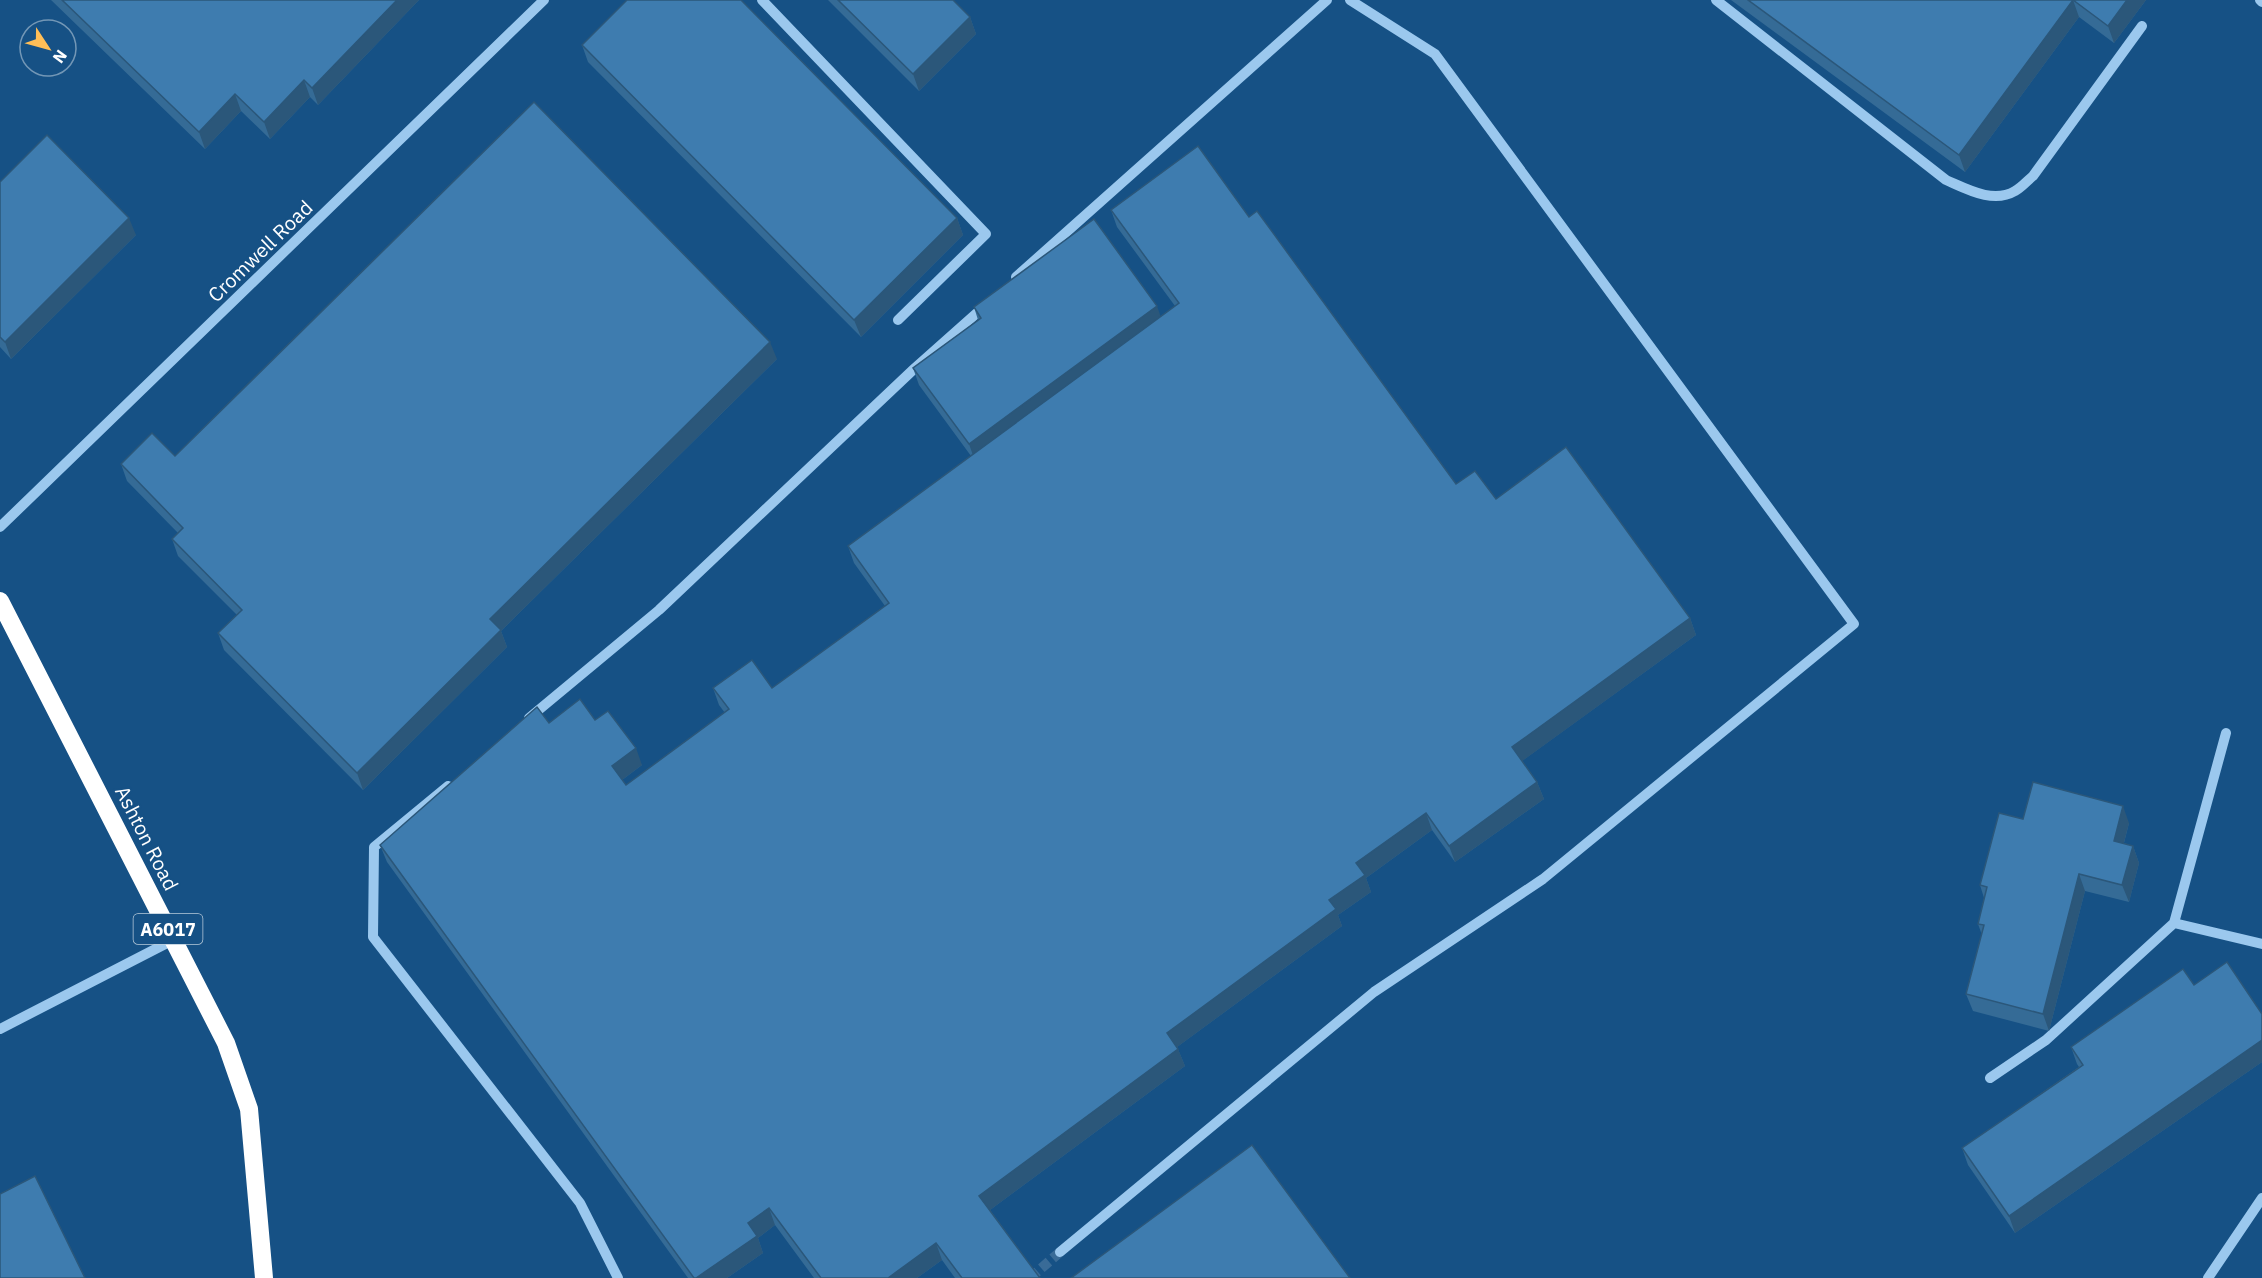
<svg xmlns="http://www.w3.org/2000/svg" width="2262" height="1278" font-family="'IBM Plex Sans',sans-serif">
<rect width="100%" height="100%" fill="#165185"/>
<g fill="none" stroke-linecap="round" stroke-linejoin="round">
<path stroke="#396b97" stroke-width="10" stroke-dasharray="10 5" stroke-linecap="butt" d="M1030,1278L1060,1252"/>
<path stroke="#9bc8ee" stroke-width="10" d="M762,0L986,234L898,320
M1716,0L1946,180C1967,189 1993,204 2015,191C2021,188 2027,181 2033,176L2142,26
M2260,0L2262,2
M1016,277L1327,0
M0,527L544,0
M529,718L659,610L915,368L987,304
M2226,733L2174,923L2262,944
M448,786L374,847L373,937L580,1203L618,1278
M0,1029L173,940
M1990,1078L2046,1040L2174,923
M1060,1252L1374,992L1543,879L1854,624L1435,54L1350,0
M2208,1278L2262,1198"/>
<path stroke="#fff" stroke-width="18" d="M0,601L226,1043L249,1109L264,1278"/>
</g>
<path fill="#356b96" d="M51,0H419L318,105L310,97L270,139L241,111L205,149Z
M828,0H953L970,17L976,34L919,91Z
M1731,0H2146L2114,43L2079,17L1965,172Z
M582,45L957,218L963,235L861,337L588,62Z
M0,182L136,235L11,359L0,347Z
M1111,210L1249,217L1456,484L1496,499L1690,618L1696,635L1522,761L1537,782L1544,799L1455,862L1432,830L1366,878L1371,892L1338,915L1342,926L1177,1047L1185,1066L990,1210L1040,1278H955L942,1260L917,1278H814L775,1225L758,1238L763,1253L727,1278H688L387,862L380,845L549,723L595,720L642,765L622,780L626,785L725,713L719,705L713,688H772L885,606L854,563L848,546L971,456L919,385L913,368L978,320L974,307L1161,316L1175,306L1117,227Z
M777,359L501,631L507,647L363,790L224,650L218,633L237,615L178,556L172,539L178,533L127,481L121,464Z
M2023,819L2129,823L2124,843L2133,846L2139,863L2129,902L2085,891L2049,1031L1973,1011L1966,994L1982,935L1978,924L1984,898L1980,885Z
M2194,985L2262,1014V1062L2015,1233L1968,1165L1962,1148L2079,1067L2077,1064L2071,1047Z"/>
<path fill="#2b577a" d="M397,0H419L318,105L312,88Z
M2073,0L2079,17L1965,172L1959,155Z
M2127,0H2146L2114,43L2108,26Z
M970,17L976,34L919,91L913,74Z
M304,80L310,97L270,139L264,122Z
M235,94L241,111L205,149L199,132Z
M129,218L136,235L11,359L5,342Z
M957,218L963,235L861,337L854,320Z
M1157,306L1163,323L975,461L969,444Z
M770,342L777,359L501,631L507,647L363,790L357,773L490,619Z
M1690,618L1696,635L1518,764L1512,747Z
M636,748L642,765L618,783L612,766Z
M1537,782L1544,799L1455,862L1449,846Z
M2123,806L2129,823L2120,858L2114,841Z
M1426,813L1432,830L1366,878L1371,892L1338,915L1342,926L1173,1050L1167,1033L1329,900L1356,863Z
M2133,846L2139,863L2129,902L2122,885Z
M2079,874L2085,891L2049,1031L2043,1014Z
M2262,1040V1062L2015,1233L2009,1216Z
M1178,1049L1185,1066L986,1213L979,1196Z
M769,1208L775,1225L758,1238L763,1253L727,1278H696L748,1223Z
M936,1243L942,1260L917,1278H888Z"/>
<path fill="#3e7caf" stroke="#2b577a" stroke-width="1.5" d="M62,0H397L312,88L304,80L264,122L235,94L199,132Z
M627,0H741L957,218L854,320L582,45Z
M838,0H953L970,17L913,74Z
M1748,0H2127L2108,26L2073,0L1959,155Z
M534,102L770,342L490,619L501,630L357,773L218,633L242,610L172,539L183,528L121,464L152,433L175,456Z
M47,135L129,218L5,342L0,337V182Z
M1198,146L1249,217L1257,211L1456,484L1475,471L1496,499L1566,447L1690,618L1512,747L1537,782L1449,846L1426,813L1356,863L1365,875L1329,900L1336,909L1167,1033L1178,1049L979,1196L1040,1278H962L936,1243L888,1278H821L769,1208L748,1223L757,1236L696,1278H694L380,845L537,707L549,723L580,699L595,720L608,711L636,748L612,766L626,785L729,709L713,688L752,660L772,688L889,603L848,546L1179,303L1111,210Z
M1094,219L1157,306L969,444L913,368L981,318L974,307Z
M2033,782L2123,806L2114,841L2133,846L2122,885L2079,874L2043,1014L1966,994L1984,925L1978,924L1987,887L1980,885L1999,813L2023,819Z
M2227,962L2262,1014V1040L2009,1216L1962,1148L2083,1065L2071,1047L2183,969L2194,985Z
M1252,1145L1350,1278H1071Z
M35,1176L85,1278H0V1194Z"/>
<g text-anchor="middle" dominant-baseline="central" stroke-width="4.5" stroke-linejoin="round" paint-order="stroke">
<rect fill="#165185" stroke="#b9cbda" stroke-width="1.5" x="133.5" y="914" width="69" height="30" rx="4.5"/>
<g font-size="18" font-weight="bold" fill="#fff">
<text x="168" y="929">A6017</text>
</g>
<g font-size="20" fill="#fff" stroke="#165185">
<text transform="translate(260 251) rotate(-44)">Cromwell Road</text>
<text transform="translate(147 838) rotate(63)">Ashton Road</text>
</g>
</g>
<g transform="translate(48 48) rotate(126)"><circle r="28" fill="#165185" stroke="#7397b6" stroke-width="1.5"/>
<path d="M0-4.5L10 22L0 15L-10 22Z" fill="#ffbe57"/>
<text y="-9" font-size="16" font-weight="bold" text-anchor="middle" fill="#ffffff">N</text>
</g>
</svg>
